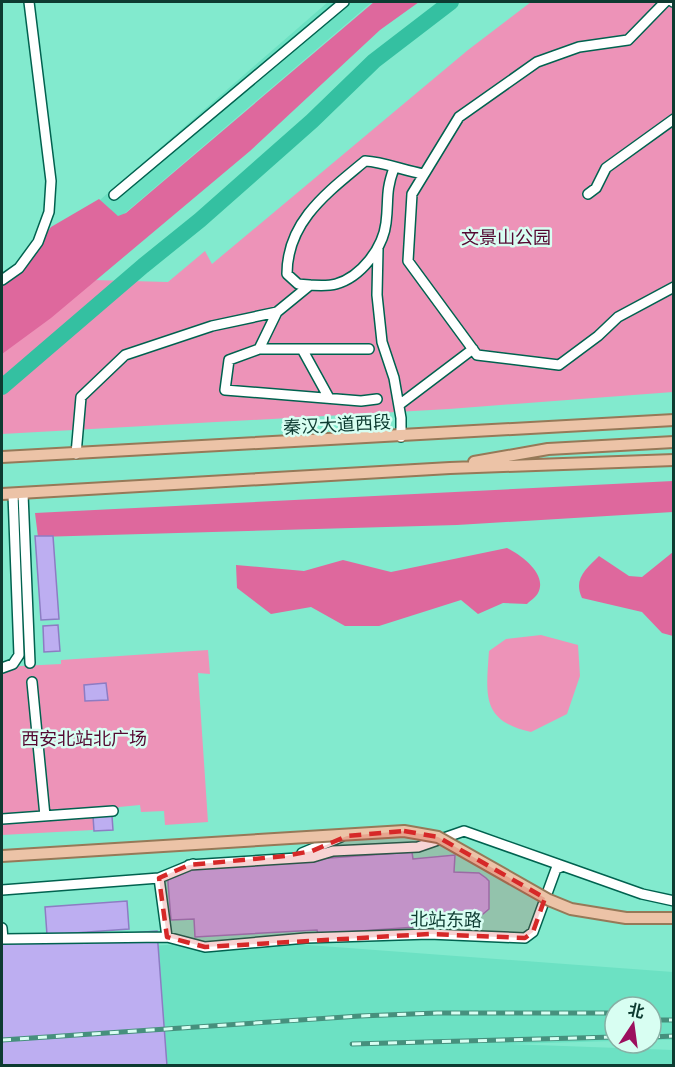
<svg xmlns="http://www.w3.org/2000/svg" width="675" height="1067" font-family="'Noto Sans','Noto Sans SC',sans-serif">
<rect width="100%" height="100%" fill="#82eace"/>
<path fill="#6ce1c3" d="M328,2H372L111,225L93,206Z
M240,940L673,972V1040H651V1007H615V1041L505,1044L673,1050V1065L2,1066V956Z"/>
<path fill="#ed93b8" d="M531,2H673V392L449,409L2,434V287L18,278L168,282L205,251L212,264L468,50Z
M541,635L578,645L580,676L567,714L531,732C481,721 486,695 489,651L506,639Z
M208,650L210,674L198,673L208,822L165,825L164,811L141,812L140,805L119,807L112,815H93V830L2,835V667L61,664V660Z"/>
<path fill="#de689d" d="M374,2H419L380,30L250,151L51,318L2,354V282L18,273L51,227L99,199L118,216L126,213Z
M673,481V512L457,525L38,537L35,513Z
M507,548C521,555 548,574 538,593C536,597 530,601 527,604L503,603L478,614L461,600L379,626H345L311,607L271,614L237,588L236,565L304,571L343,560L391,572Z
M673,552V636L662,633L642,612L582,598C573,579 586,569 599,556L629,576L642,577Z"/>
<g fill="none" stroke-linecap="round" stroke-linejoin="round">
<path stroke="#34c0a1" stroke-width="16" d="M2,387L143,266L200,220L312,121L374,61L451,2"/>
</g>
<path fill="#bdaef1" stroke="#8d7cc3" stroke-width="1.5" d="M35,536H53L59,619L41,620Z
M58,625L60,651L44,652L43,626Z
M106,683L108,700L85,701L84,685Z
M93,816H112L113,830L94,831Z
M412,852L413,859L455,855L454,872L479,873L486,878L489,881V909L483,914L457,915L458,924L318,934L317,930L195,937L194,919L171,920L167,870Z
M127,901L129,929L47,935L45,907Z
M157,931L167,1066H2V943Z"/>
<g fill="none" stroke-linecap="round" stroke-linejoin="round">
<g stroke="#00624f" stroke-width="12">
<path id="minor" d="M665,2L628,40L579,47L537,62L459,117L412,194L408,261L477,355L559,365L598,336L618,317L674,287
M673,2H674
M394,168C385,193 389,199 386,223C383,248 361,277 336,284C325,287 310,285 298,284L287,274C287,221 328,192 365,161C385,162 404,171 424,174
M588,194L596,188L606,168L674,119
M114,195L344,2
M378,249L377,295L382,342L394,378L401,418V437
M2,280L19,268L38,242L49,212L51,181L29,2
M277,312L259,349L229,360L225,390L361,401L377,399
M259,349H369
M302,349L329,398
M399,405L473,349
M76,454L81,397L125,355L212,326L277,312L310,285
M23,494L30,663
M2,668L13,664L19,655L13,494
M32,682L45,816
M2,819L113,811
M302,853L341,837
M189,865L313,857L333,851L418,847L464,831L563,866
M159,878L167,937
M2,890L159,878L193,864
M2,928L3,939L167,937L205,947L306,938L429,934L525,938L533,932L556,869L563,866L642,894L674,901"/>
</g>
<g stroke="#967958" stroke-width="14">
<path id="major" d="M2,457L674,420
M474,462L548,449L674,442
M2,494L450,468L674,460"/>
</g>
<use href="#minor" stroke="#fff" stroke-width="9"/>
<use href="#major" stroke="#ecc3a7" stroke-width="10"/>
<g stroke="#46907d" stroke-width="5">
<path id="rail" d="M651,1020H674
M651,1037L674,1036
M2,1040L360,1016L437,1013H615
M352,1044L615,1037"/>
</g>
<use href="#rail" stroke="#d8fef2" stroke-width="3" stroke-dasharray="9" stroke-linecap="butt"/>
<g stroke="#967958" stroke-width="14" stroke-linecap="butt">
<path id="major-bridge" d="M2,856L404,831L438,837L549,900L571,909L626,918H674"/>
</g>
<use href="#major-bridge" stroke="#ecc3a7" stroke-width="10"/>
</g>
<path fill="#d62828" fill-opacity="0.2" stroke="#d62828" stroke-width="4.5" stroke-dasharray="12 8" stroke-linejoin="round" d="M404,831L438,837L545,898L533,932L525,938L429,934L205,947L167,937L159,878L189,865L285,856L312,851L347,836Z"/>
<g text-anchor="middle" dominant-baseline="central" stroke-width="5" stroke-linejoin="round" paint-order="stroke">
<g font-size="18" fill="#540831" stroke="#d8fef2">
<text x="506" y="237">文景山公园</text>
<text x="84" y="738">西安北站北广场</text>
</g>
<g font-size="18" fill="#0d3b31" stroke="#d8fef2">
<text transform="translate(337 424) rotate(-3)">秦汉大道西段</text>
<text transform="translate(446 919) rotate(1)">北站东路</text>
</g>
</g>
<rect width="675" height="1067" fill="none" stroke="#0d3b31" stroke-width="6"/>
<g transform="translate(633 1025) rotate(13)"><circle r="28" fill="#d8fef2" stroke="#87b0a5" stroke-width="1.5"/>
<path d="M0-4.5L10 22L0 15L-10 22Z" fill="#9c0f5e"/>
<text y="-9" font-size="16" font-weight="bold" text-anchor="middle" fill="#0d3b31">北</text>
</g>
</svg>
